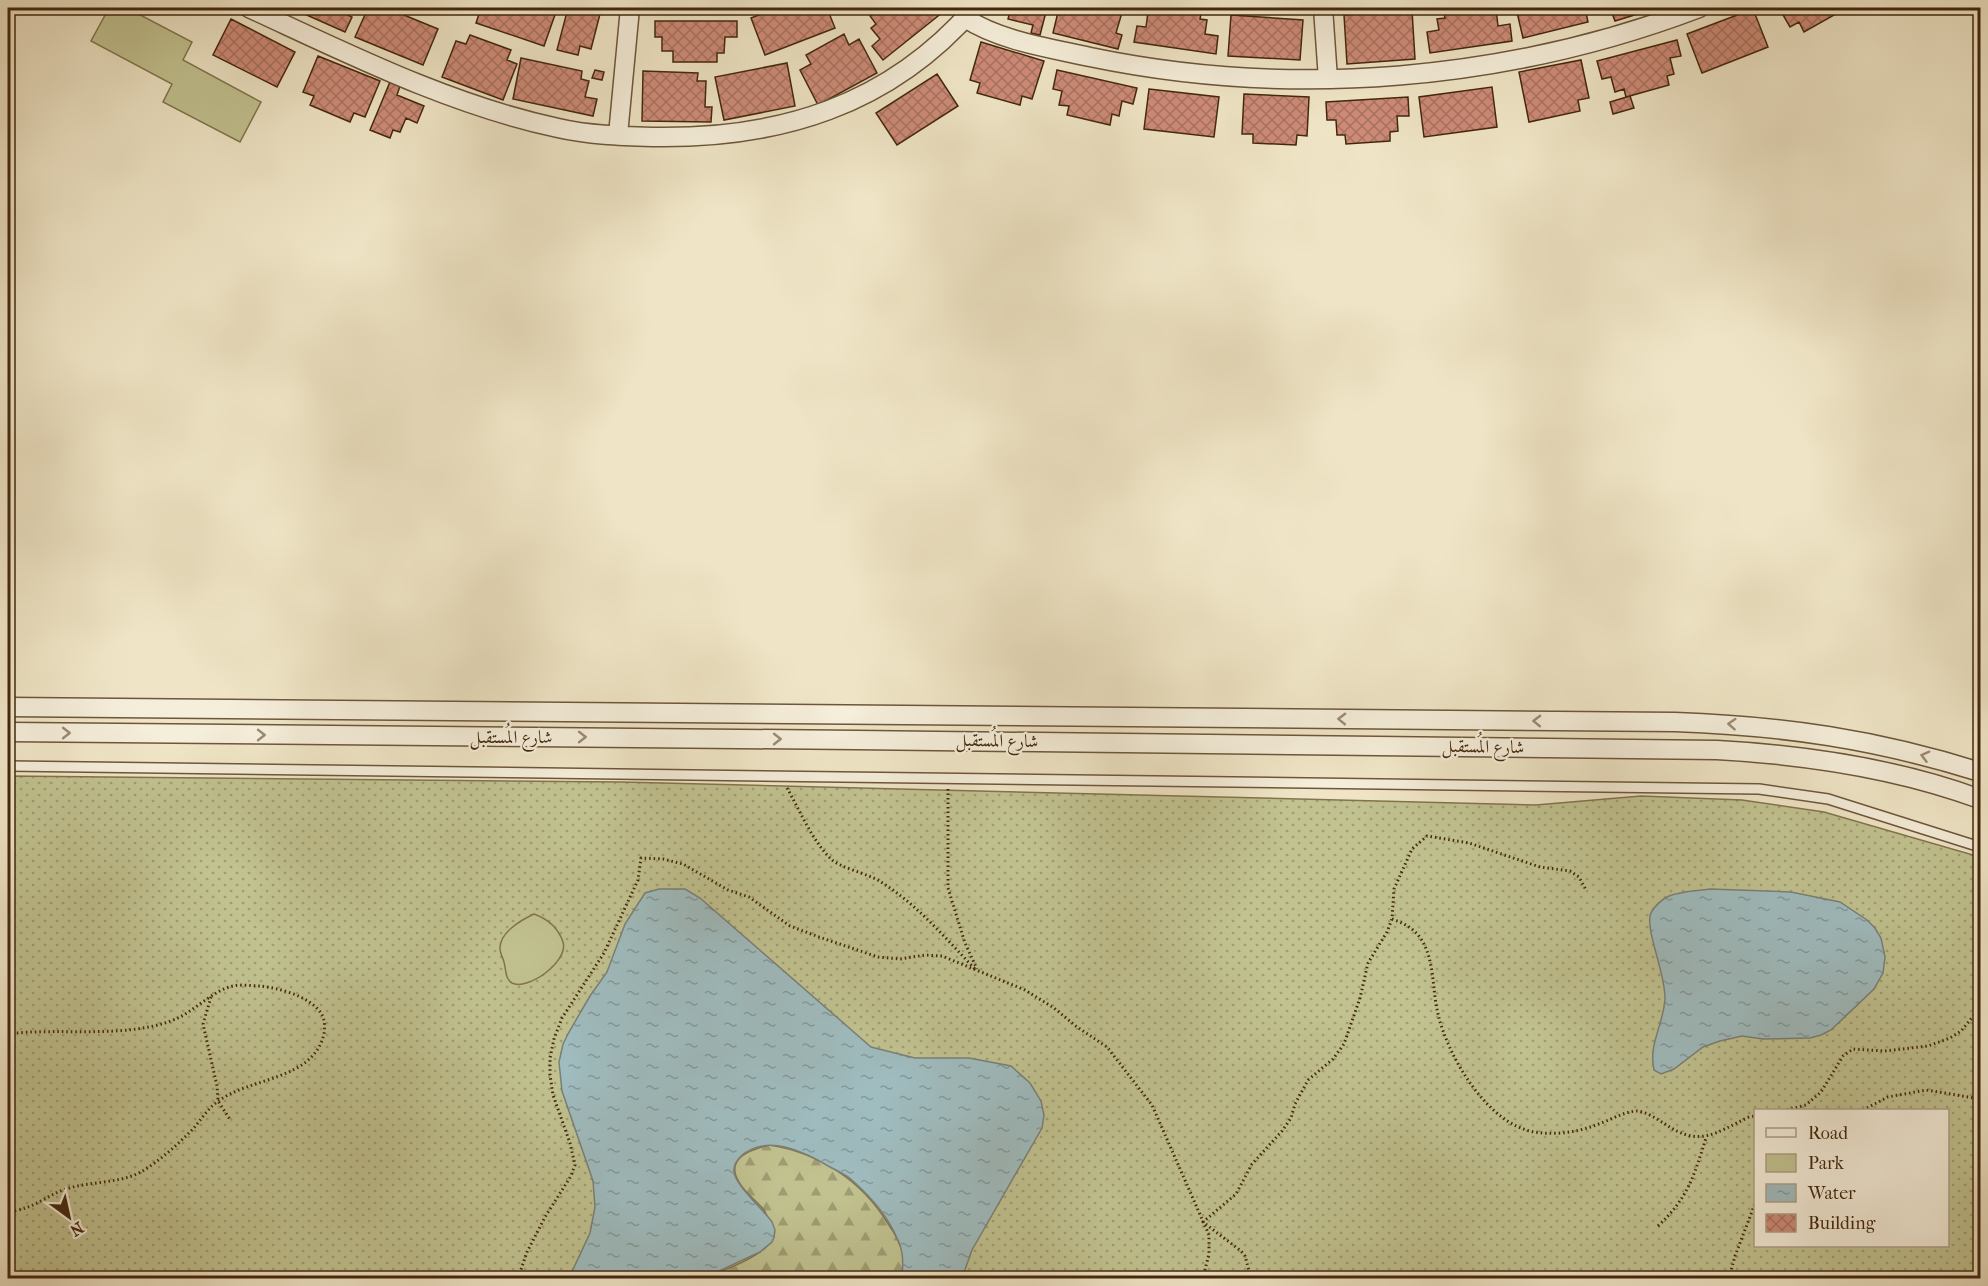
<svg xmlns="http://www.w3.org/2000/svg" width="1988" height="1286" font-family="'IM FELL French Canon',Amiri,serif">
<defs>
<pattern id="grass-dots" width="8" height="8" patternUnits="userSpaceOnUse" patternTransform="scale(1.5)"><rect width="8" height="8" fill="#c1c290"/><path d="M2 2h.1M6 6h.1" fill="none" stroke="#9e9e74" stroke-width="1.8" stroke-linecap="round"/></pattern>
<pattern id="forest-firs" width="22" height="20" patternUnits="userSpaceOnUse" patternTransform="scale(1.5)"><rect width="22" height="20" fill="#c1c290"/><path d="M5 1l3.5 6h-7zM16 11l3.5 6h-7z" fill="#9e9e74"/></pattern>
<pattern id="water-ripples" width="26" height="14" patternUnits="userSpaceOnUse" patternTransform="scale(1.5)"><rect width="26" height="14" fill="#9fbcbf"/><path d="M2 4q2-2 4 0t4 0M15 11q2-2 4 0t4 0" fill="none" stroke="#83999a"/></pattern>
<pattern id="building-cross-hatch" width="8" height="8" patternUnits="userSpaceOnUse" patternTransform="scale(1.5)"><rect width="8" height="8" fill="#ce8b78"/><path d="M0 0l8 8M0 8l8-8" fill="none" stroke="#a97261"/></pattern>
</defs>
<rect width="100%" height="100%" fill="#efe5c6"/>
<filter id="stains"><feTurbulence type="fractalNoise" baseFrequency=".00333" numOctaves="4"/><feColorMatrix values="0 0 0 0 .2 0 0 0 0 .09 0 0 0 0 .02 0 0 0 .5 -.17"/></filter>
<radialGradient id="worn" r=".72"><stop offset=".6" stop-color="#630" stop-opacity="0"/><stop offset="1" stop-color="#630" stop-opacity=".3"/></radialGradient>
<path fill="url(#grass-dots)" stroke="#82744e" stroke-width="1.5" fill-rule="evenodd" d="M8,776L622,782L1536,805L1641,796L1742,800L1824,812L1980,857V1278H8ZM1756,1110H1948V1246H1756Z"/>
<path fill="url(#forest-firs)" stroke="#82744e" stroke-width="1.5" d="M770,1145C819,1153 861,1180 887,1222C894,1232 901,1243 903,1255C904,1262 902,1271 902,1278H704C724,1270 764,1257 774,1237C771,1228 769,1218 764,1210C756,1200 745,1193 739,1182C724,1158 752,1149 770,1145Z"/>
<path fill="#c1c290" stroke="#82744e" stroke-width="1.5" d="M109,8H127L192,42L183,60L261,102L240,142L163,102L172,84L91,41Z
M534,914C548,919 558,927 563,942C569,962 527,991 512,983C505,979 506,969 504,962C503,958 500,953 500,949C499,933 521,920 534,914Z"/>
<path fill="url(#water-ripples)" stroke="#7a8078" stroke-width="1.5" d="M659,889H685L700,898L871,1047L915,1058H969L1011,1066L1030,1083L1041,1101L1044,1115L1042,1128L972,1250L962,1278H902C903,1264 904,1252 897,1238C888,1217 871,1197 853,1181C847,1175 838,1171 830,1167C805,1152 767,1133 741,1156C737,1160 733,1165 734,1172C735,1185 764,1210 772,1222L775,1230L774,1237L772,1242L760,1252L704,1278H569L590,1233L595,1207L593,1181L562,1091L559,1062L563,1044L569,1032L590,996L607,972L625,924L645,893Z
M1710,889L1791,892L1840,902L1867,920L1875,928L1881,938L1885,957L1883,973L1874,989L1831,1030L1821,1035L1810,1038L1763,1039L1742,1036L1720,1041L1703,1047L1674,1069L1661,1074L1654,1070C1648,1044 1664,1024 1665,998C1665,973 1647,934 1650,916C1652,908 1662,899 1669,896C1681,891 1697,891 1710,889Z"/>
<path fill="url(#building-cross-hatch)" stroke="#43270d" stroke-width="1.5" d="M291,8H343L341,12L352,17L345,32Z
M368,8H387L438,29L423,65L355,37Z
M481,8H551L557,9L544,46L476,23Z
M568,8H593L601,10L591,49L580,46L578,55L557,50Z
M777,8H827L835,28L765,55L751,18Z
M880,8H948L883,60L872,46L880,39L871,28L876,24L870,16Z
M1011,8H1047L1040,35L1031,33L1033,25L1008,19Z
M1059,8H1116L1123,9L1116,33L1122,35L1118,49L1053,33Z
M1157,8L1202,9L1200,19L1207,20L1205,34L1218,36L1216,54L1134,42L1137,26L1146,27L1148,12L1156,13Z
M1443,8H1488V10L1496,9L1498,26L1510,24L1512,41L1430,53L1427,32L1439,30L1437,19L1445,18Z
M1516,8H1585L1588,22L1523,38Z
M1610,8H1657L1615,21Z
M1779,8H1842L1843,10L1804,32L1799,22L1790,27Z
M1753,9L1768,47L1702,73L1687,34Z
M1412,10L1415,59L1347,64L1344,15Z
M1231,15L1303,20L1300,60L1228,56Z
M231,19L295,52L277,87L213,55Z
M655,21H737V37H725L724,53H717V62H673V51H662V37H655Z
M844,34L849,45L859,39L877,73L818,105L800,70L811,64L806,55Z
M470,35L511,50L507,60L517,64L503,100L442,77L456,41L466,44Z
M1677,40L1681,56L1670,58L1674,74L1667,76L1669,85L1626,97L1624,89L1615,92L1611,77L1602,79L1597,61Z
M981,42L1044,61L1032,99L1022,96L1020,105L977,93L980,83L970,80Z
M318,56L380,81L365,117L354,113L350,122L310,105L314,96L303,92Z
M521,58L582,71L581,79L589,81L585,97L597,99L593,116L513,99Z
M1581,60L1589,98L1578,100L1580,111L1529,122L1519,72Z
M787,63L795,106L724,120L715,77Z
M595,70L604,72L602,80L592,78Z
M1057,70L1137,88L1133,104L1122,101L1119,116L1112,114L1110,125L1067,115L1069,106L1059,105L1062,91L1053,89Z
M643,71L698,73L697,81H706L705,107H712L711,122L642,121Z
M937,74L958,106L897,145L876,113Z
M390,82L400,86L397,95L424,106L417,123L406,118L400,132L393,130L390,138L370,130Z
M1492,87L1497,127L1424,137L1419,97Z
M1149,89L1219,97L1214,137L1144,129Z
M1244,94L1309,97L1307,136L1297,135L1296,145L1253,143V134H1242Z
M1630,96L1634,108L1613,114L1610,102Z
M1408,97L1409,116H1397L1398,131L1390,132V141L1346,144L1345,135H1337L1336,120H1327L1326,102Z"/>
<g fill="none" stroke-linecap="round" stroke-linejoin="round">
<g stroke="#6e563b" stroke-width="12">
<path id="lane" d="M8,766L1759,789L1828,799L1980,847"/>
</g>
<g stroke="#6e563b" stroke-width="21">
<path id="street" d="M249,8C349,54 450,105 558,128C588,135 621,136 653,137C779,139 889,106 974,8
M1323,8L1328,79
M965,18C1000,41 1050,48 1090,57C1292,99 1507,81 1699,8
M618,135L630,8
M8,707L1675,722C1784,726 1875,739 1980,772
M8,732L856,740L1717,750C1807,755 1896,768 1980,799"/>
</g>
<path stroke="#43270d" stroke-width="3" stroke-dasharray="1.5 3" stroke-linecap="butt" d="M787,788C799,809 813,842 831,859C840,868 867,873 881,882C918,905 946,939 976,970
M948,789V888L965,943L977,969
M1392,919C1403,923 1414,928 1421,939C1435,960 1432,990 1438,1014C1448,1057 1488,1125 1535,1132C1560,1136 1583,1131 1606,1121C1616,1117 1625,1112 1636,1111C1645,1111 1657,1119 1665,1124C1700,1148 1715,1133 1749,1117L1756,1116
M211,997L203,1024L217,1086L218,1101L231,1121
M8,1034C61,1027 129,1040 178,1018C195,1010 214,990 233,986C241,984 251,986 260,986C279,988 309,996 321,1013C325,1019 325,1027 324,1034C313,1081 249,1077 217,1102C206,1110 200,1122 190,1132C176,1146 158,1162 141,1172C118,1184 90,1181 66,1189C52,1193 39,1204 25,1208C20,1210 13,1211 8,1212
M1787,1110L1806,1105L1821,1092L1843,1056L1853,1049L1885,1051L1928,1046L1950,1038L1961,1031L1980,1008
M1863,1110L1888,1097L1926,1090L1980,1099
M1658,1226C1688,1198 1694,1176 1706,1138
M518,1278L527,1252L545,1217L571,1176L575,1165L570,1143L553,1095L550,1075V1058L554,1039L562,1018L604,953L638,880L641,858L663,859L683,864L728,890L749,897L790,926L819,937L878,957L900,959L925,955L942,956L1025,990L1054,1008L1077,1027L1107,1047L1152,1105L1209,1235V1254L1203,1278
M1251,1278L1245,1256L1241,1251L1203,1222L1236,1194L1252,1164L1282,1131L1291,1118L1295,1104L1308,1080L1333,1059L1344,1044L1360,998L1368,963L1387,932L1392,919L1394,889L1412,849L1427,836L1469,843L1540,867L1570,871L1579,877L1586,890
M1729,1278L1735,1256L1756,1201"/>
<use href="#lane" stroke="#f5eeda" stroke-width="9"/>
<use href="#street" stroke="#f5eeda" stroke-width="18"/>
</g>
<defs><path id="oneway-chevron" d="M-2-3.5L2.5 0L-2 3.5" fill="none" stroke-width="1.6" stroke-linecap="round" stroke-linejoin="round" transform="scale(1.5)"/></defs>
<g stroke="#9c8a74">
<use href="#oneway-chevron" transform="translate(1342 719) rotate(-179)"/>
<use href="#oneway-chevron" transform="translate(1537 721) rotate(-179)"/>
<use href="#oneway-chevron" transform="translate(1732 724) rotate(-176)"/>
<use href="#oneway-chevron" transform="translate(66 733)"/>
<use href="#oneway-chevron" transform="translate(261 735)"/>
<use href="#oneway-chevron" transform="translate(582 737)"/>
<use href="#oneway-chevron" transform="translate(777 739)"/>
<use href="#oneway-chevron" transform="translate(1925 756) rotate(-165)"/>
</g>
<g text-anchor="middle" dominant-baseline="central" stroke-width="4.5" stroke-linejoin="round" paint-order="stroke">
<g font-size="18" fill="#43270d" stroke="#f5eeda">
<text x="511" y="737">شارع المُستقبل</text>
<text transform="translate(997 741) rotate(1)">شارع المُستقبل</text>
<text transform="translate(1483 747) rotate(1)">شارع المُستقبل</text>
</g>
</g>
<rect width="1988" height="1286" fill="none" stroke="#efe5c6" stroke-width="30"/>
<rect x="9" y="9" width="1970" height="1268" fill="none" stroke="#43270d" stroke-width="3"/>
<rect x="15" y="15" width="1958" height="1256" fill="none" stroke="#43270d" stroke-width="1.5"/>
<rect x="1754" y="1109" width="195" height="138" fill="#f5eeda" stroke="#ae9e88" stroke-width="1.5"/>
<rect x="1766" y="1128" width="30" height="9" fill="#f5eeda" stroke="#ae9e88" stroke-width="1.5"/>
<text x="1808" y="1139" font-size="18" fill="#43270d">Road</text>
<rect x="1766" y="1154" width="30" height="18" fill="#c1c290" stroke="#ae9e88" stroke-width="1.5"/>
<text x="1808" y="1169" font-size="18" fill="#43270d">Park</text>
<rect x="1766" y="1184" width="30" height="18" fill="url(#water-ripples)" stroke="#ae9e88" stroke-width="1.5"/>
<text x="1808" y="1199" font-size="18" fill="#43270d">Water</text>
<rect x="1766" y="1214" width="30" height="18" fill="url(#building-cross-hatch)" stroke="#ae9e88" stroke-width="1.5"/>
<text x="1808" y="1229" font-size="18" fill="#43270d">Building</text>
<g transform="translate(69 1217) rotate(147)" stroke="#f5eeda" stroke-width="4.5" paint-order="stroke">
<path d="M0-4.5L10 22L0 15L-10 22Z" fill="#43270d"/>
<text y="-9" font-size="16" font-weight="bold" text-anchor="middle" fill="#43270d">N</text>
</g>
<rect width="100%" height="100%" filter="url(#stains)"/>
<rect width="100%" height="100%" fill="url(#worn)"/>
</svg>
